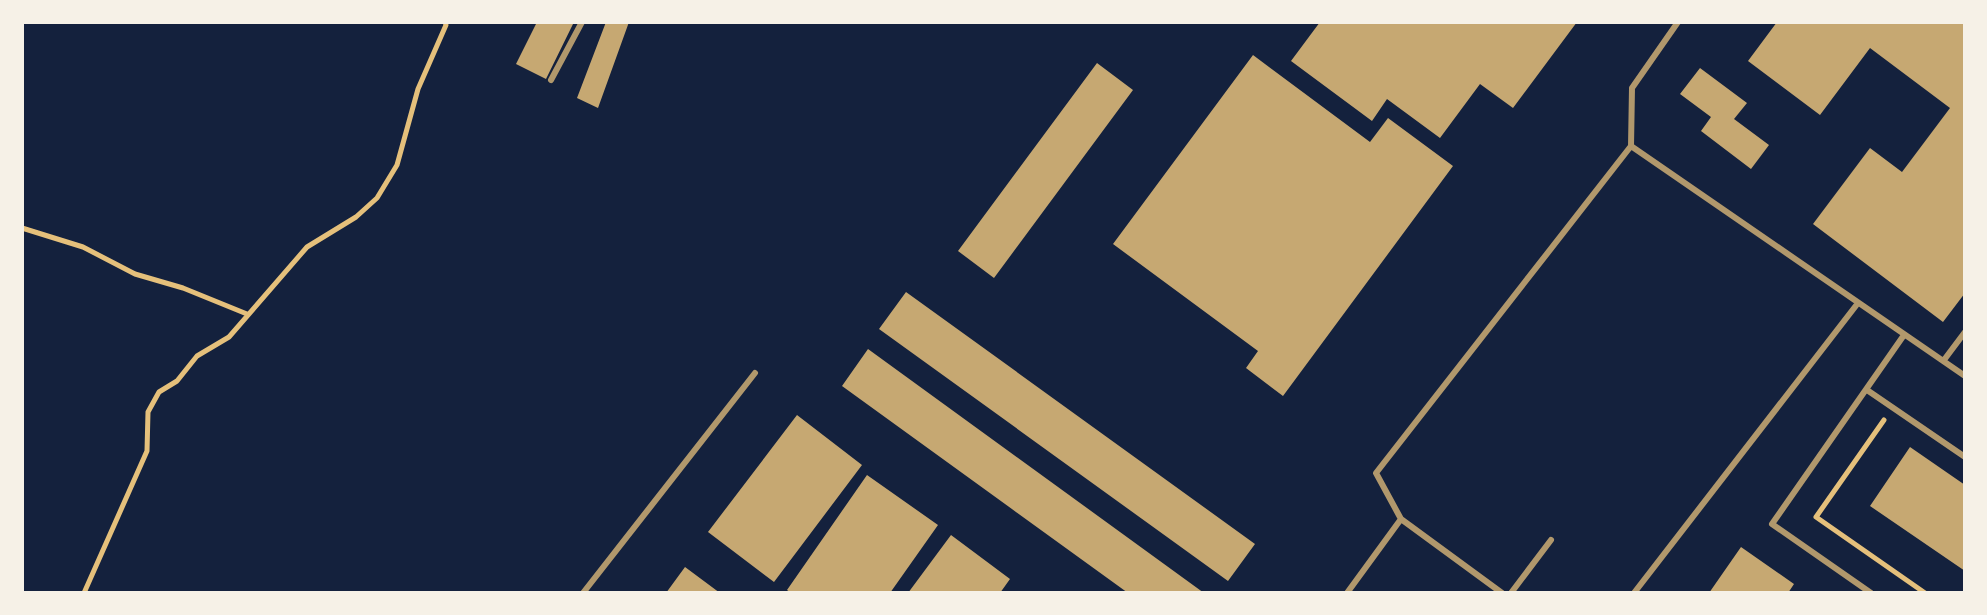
<svg xmlns="http://www.w3.org/2000/svg" width="1987" height="615" font-family="'Alegreya Sans',sans-serif">
<rect width="100%" height="100%" fill="#14213d"/>
<path fill="#c6a872" d="M537,22H574L546,79L516,64Z
M606,22H629L598,108L577,98Z
M1320,22H1577L1513,108L1480,84L1440,138L1387,99L1372,121L1291,61Z
M1777,22H1965V293L1943,322L1813,224L1870,148L1902,172L1950,108L1870,48L1820,115L1748,61Z
M1253,55L1370,142L1388,118L1453,166L1283,396L1246,368L1258,351L1113,244Z
M1097,63L1133,90L994,278L958,251Z
M1700,68L1747,103L1734,119L1769,145L1751,169L1701,131L1711,117L1680,94Z
M906,292L1255,544L1228,581L879,329Z
M868,349L1204,593H1128L842,386Z
M797,415L862,465L774,582L708,532Z
M1910,447L1965,485V571L1870,506Z
M867,475L938,525L890,593H791L787,590Z
M951,535L1010,579L1000,593H908Z
M1741,547L1794,584L1788,593H1709Z
M685,567L720,593H666Z"/>
<g fill="none" stroke-linecap="round" stroke-linejoin="round">
<path stroke="#e5c07b" stroke-width="5" d="M22,228L83,247L135,274L183,288L247,314
M1884,420L1816,517L1925,593
M84,593L147,451L148,412L159,392L177,381L197,356L229,337L307,247L356,217L377,198L397,165L418,89L446,25L445,22"/>
<path stroke="#b1986c" stroke-width="6" d="M1678,22L1632,88L1631,146L1965,376
M551,80L582,22
M1944,360L1965,332
M1867,390L1965,457
M1401,519L1376,473L1631,146
M583,593L755,373
M1347,593L1401,519L1502,593
M1511,593L1551,540
M1634,593L1858,303
M1871,593L1772,524L1904,335"/>
</g>
<rect width="1987" height="615" fill="none" stroke="#f6f1e7" stroke-width="48"/>
</svg>
